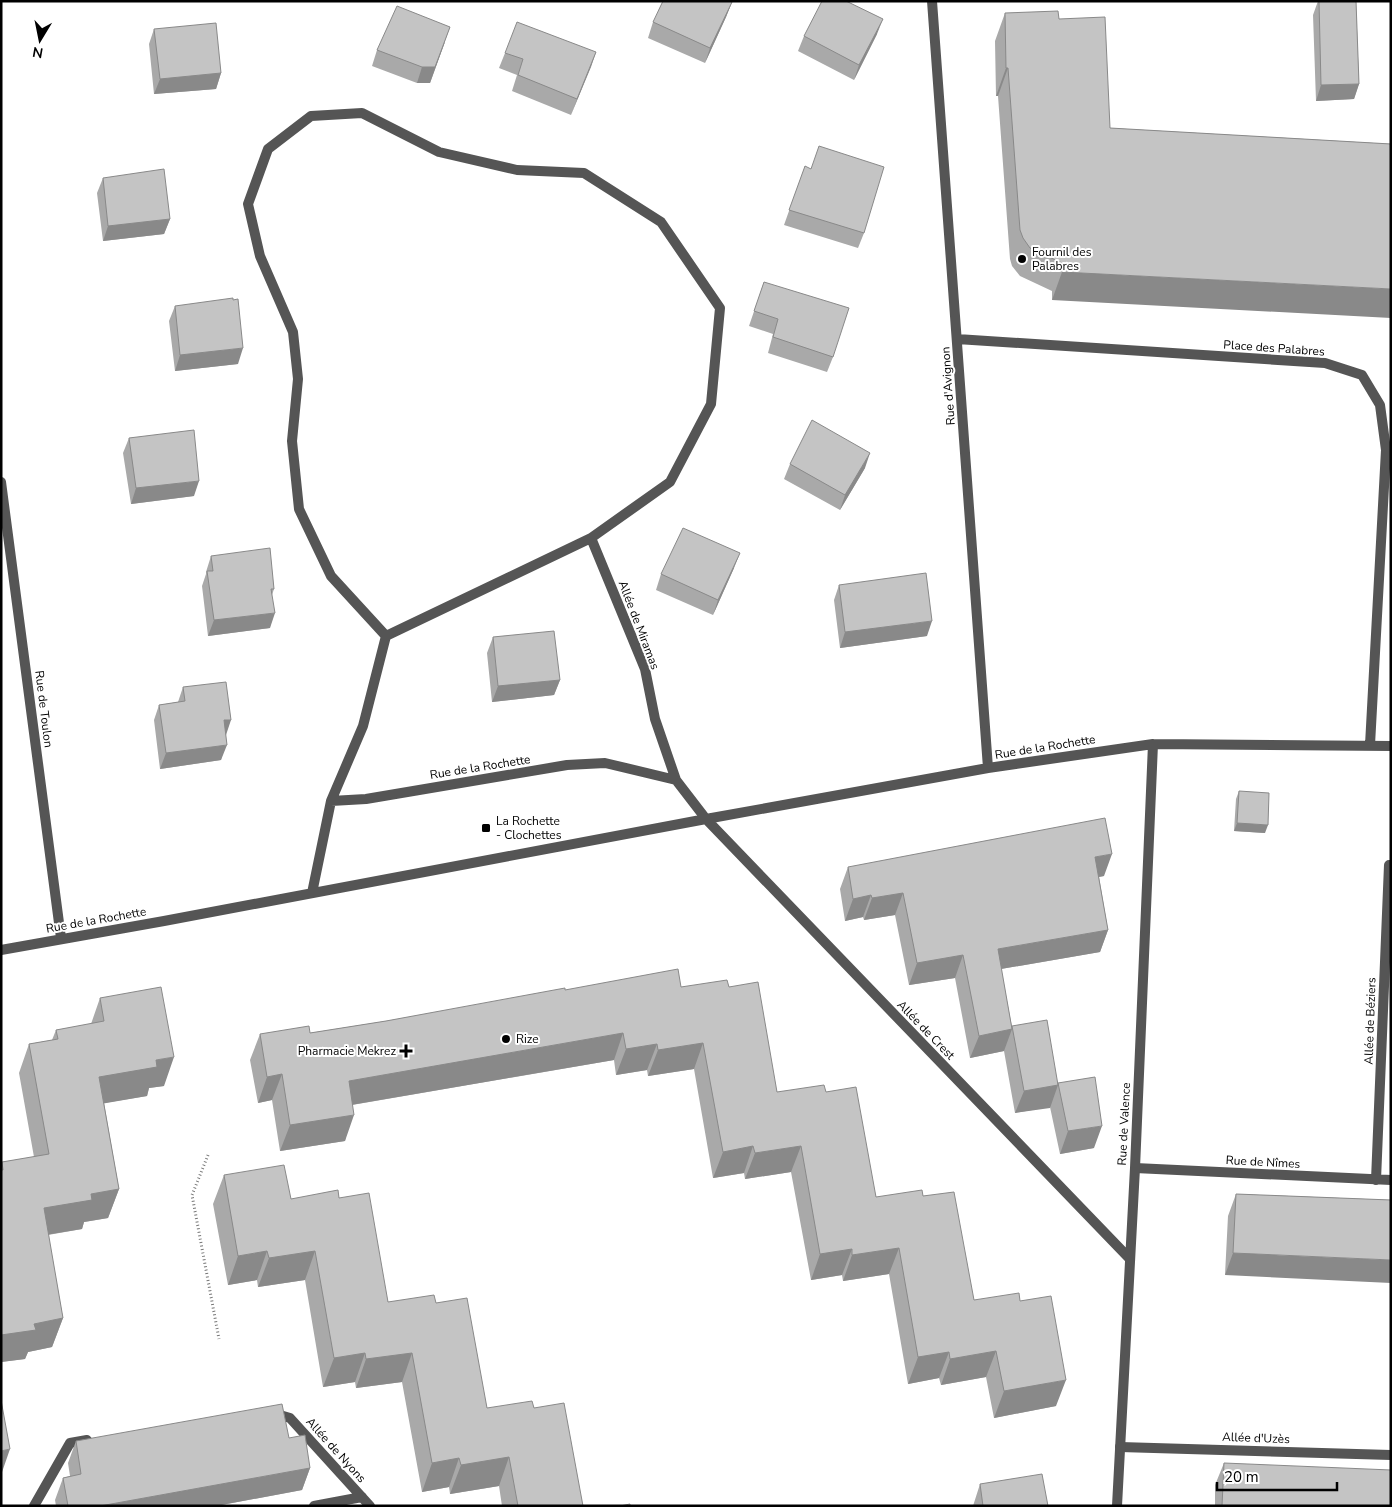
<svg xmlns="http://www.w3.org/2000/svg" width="1392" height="1507" font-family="'Nunito Sans',sans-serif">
<rect width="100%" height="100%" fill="#fff"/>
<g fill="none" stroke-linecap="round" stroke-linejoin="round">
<path stroke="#777" stroke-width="3" stroke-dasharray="1 2.5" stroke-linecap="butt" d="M208,1155L192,1195L219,1339"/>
<path stroke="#555" stroke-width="10" d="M1120,1447L1391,1455"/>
<path stroke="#555" stroke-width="10" d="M932,1L988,768
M957,339L1325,363L1362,375L1380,405L1386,450L1370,745
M1,482L61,938
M591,538L645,669L655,719L676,780
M331,801L363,726L386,636L591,538L670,482L711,404L720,308L661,222L584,173L517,170L439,152L362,113L311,116L268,149L248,204L260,256L293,332L298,379L292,441L299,509L331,576L386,636
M312,893L331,801L366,799L567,765L605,763L676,780L706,819L1129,1258
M1,950L164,921L706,819L988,768L1153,744L1391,746
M1135,1168L1391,1180
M1376,1180L1389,865H1391
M273,1413L290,1418L370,1506
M34,1506L70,1443L87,1440
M314,1506L362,1497
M1117,1506L1135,1168L1153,744"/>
</g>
<path fill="#a9a9a9" d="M1318,1H1356L1359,84L1354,99L1316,101L1313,15Z
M732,2L726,17L705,63L648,38L653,22Z
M1005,13L1059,19L1110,128L1391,144L1052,300V291L1020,276L1012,266L1010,259L998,96H996L995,41Z
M450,27L430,83H417L372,66L377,50Z
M154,29L221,73L216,89L154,94L149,44Z
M877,34L854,80L798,51L804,36Z
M596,52L571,115L512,91L517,75L499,68L505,53Z
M805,166L864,233L858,248L784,225Z
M103,178L170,219L164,234L103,241L97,193Z
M764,282L833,357L827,372L768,353L773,334L749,326Z
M175,306L238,364L175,371L169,321Z
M129,438L194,496L131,504L123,453Z
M790,464L865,468L840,510L784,479Z
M211,556L274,589L272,595L270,628L208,636L202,586L206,574V572Z
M734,568L713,615L656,590L661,574Z
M839,585L927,636L840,648L834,600Z
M493,637L560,680L554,695L492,702L487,653Z
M183,687L226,735L221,760L160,769L154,720L159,705L178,702Z
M1239,791L1265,833L1234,831L1236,799Z
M848,867L1104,876L1099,877L1108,930L1100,952L1001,969L1012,1027L1058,1083L1094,1148L1060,1154L1050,1107L1015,1113L1004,1051L970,1058L955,978L909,985L895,915L864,920L863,917L845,921L840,889Z
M681,987H729L777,1092H826L876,1197L923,1196L974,1300L1020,1301L1056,1406L994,1418L986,1377L941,1385L939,1378L908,1384L889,1274L843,1281L842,1275L811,1280L791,1172L745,1179L744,1173L713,1178L694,1069L648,1076L647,1070L616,1075L614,1060L352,1105L345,1141L280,1151L272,1100L258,1103L250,1060L260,1034L310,1033L386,1021L565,990Z
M100,998L164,1086L149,1088L147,1096L104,1103L119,1189L108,1218L84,1222L82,1229L48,1235L63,1318L52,1347L28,1352L25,1359L1,1362V1163L2,1162L34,1157L19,1073L29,1044L52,1040L56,1030L91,1024Z
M224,1175L291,1199L339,1198L388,1302L436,1303L487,1408H534L583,1506H502L499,1486L450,1494L449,1487L422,1492L402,1382L356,1388L355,1382L323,1387L305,1280L258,1287L257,1280L228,1285L213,1204Z
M1236,1194L1391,1200L1225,1275L1228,1216Z
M289,1438L310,1468L302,1490L216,1506H56L55,1500L63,1478L70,1476L68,1463L76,1441Z
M1224,1463L1391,1506H1215V1485Z
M980,1484L1048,1506H973Z"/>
<path fill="#898989" d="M732,2L726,17L705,63L710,48Z
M883,19L877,34L854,80L859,65Z
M445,42L430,83H417L422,67Z
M596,52L591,67L571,115L577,99Z
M1006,68H1008L998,96H996Z
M221,73L216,89L154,94L160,79Z
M1359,84L1354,99L1316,101L1321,85Z
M170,219L164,234L103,241L108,226Z
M1062,272L1391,289V318L1052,300Z
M243,348L238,364L175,371L180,355Z
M870,453L865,468L840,510L845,495Z
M199,481L194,496L131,504L136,488Z
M740,553L734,568L713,615L718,600Z
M275,613L270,628L208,636L214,620Z
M932,621L927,636L840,648L845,632Z
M560,680L554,695L492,702L498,686Z
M224,720H231L226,735L218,736Z
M227,745L221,760L160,769L166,753Z
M1237,823L1268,825L1265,833L1234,831Z
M1112,854L1104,876L1087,879L1095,857Z
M903,893L895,915L864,920L872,898Z
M871,895L863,917L845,921L853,899Z
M1108,930L1100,952L989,971L998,949Z
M963,955L955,978L909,985L917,963Z
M1012,1029L1004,1051L970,1058L979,1036Z
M623,1033L614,1060L339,1107L349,1081Z
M703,1043L694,1069L648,1076L658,1050Z
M657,1044L647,1070L616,1075L626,1049Z
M174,1057L164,1086L149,1088L147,1096L89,1106L99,1077L156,1060Z
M282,1074L272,1100L258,1103L267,1077Z
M1058,1085L1050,1108L1015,1113L1024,1091Z
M354,1115L345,1141L280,1151L290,1125Z
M1102,1126L1094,1148L1060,1154L1068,1131Z
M753,1146L744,1173L713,1178L723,1152Z
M801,1146L791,1172L745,1179L755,1153Z
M119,1189L108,1218L84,1222L82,1229L33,1237L44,1208L91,1194Z
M899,1248L889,1274L843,1281L852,1255Z
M852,1249L842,1275L811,1280L820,1254Z
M267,1251L257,1280L228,1285L238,1256Z
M315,1251L305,1280L258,1287L269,1258Z
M1233,1253L1391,1260V1283L1225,1275Z
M63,1318L52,1347L28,1352L25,1359L1,1362V1335L34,1324Z
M996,1351L986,1377L941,1385L950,1359Z
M949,1352L939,1378L908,1384L918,1357Z
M365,1353L355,1382L323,1387L334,1358Z
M412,1353L402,1382L356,1388L366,1359Z
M1066,1380L1056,1406L994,1418L1004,1391Z
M10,1449L1,1475V1451Z
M509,1457L499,1486L450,1494L461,1465Z
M459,1458L449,1487L422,1492L432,1463Z
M310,1468L302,1490L216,1506H100Z"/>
<path fill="#c4c4c4" stroke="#898989" d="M663,1H731L732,2L710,48L653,22Z
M822,1H846L883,19L859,65L804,36Z
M1319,1H1356L1359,84L1321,85Z
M397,6L450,27L435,67H422L377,50Z
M1058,11L1059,19L1105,17L1110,128L1391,144V289L1062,272V263L1030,248L1023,238L1020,230L1008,68H1006L1005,13Z
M517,22L596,52L577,99L518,75L523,59L505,53Z
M216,23L221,73L160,79L154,29Z
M819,146L884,167L864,233L789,210L805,166L811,169Z
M164,169L170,219L108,226L103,178Z
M764,282L849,308L833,357L773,337L778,319L754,311Z
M233,298V300L238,299L243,348L180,355L175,306Z
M812,420L870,453L845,495L790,464Z
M194,430L199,481L136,488L129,438Z
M683,528L740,553L718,600L661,574Z
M270,548L274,589H271L275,613L214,620L207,571H213L211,556Z
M926,573L932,621L845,632L839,585Z
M554,631L560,680L498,686L493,637Z
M226,682L231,720H224L227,745L166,753L159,705L185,701L183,687Z
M1239,791L1269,793L1268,825L1237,823Z
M1105,818L1112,854L1095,857L1108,930L998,949L1012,1029L979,1036L963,955L917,963L903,893L872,898L871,895L853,899L848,867Z
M678,969L681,987L727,980L729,987L758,982L777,1092L824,1085L826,1092L856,1087L876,1197L922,1190L923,1196L954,1192L974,1300L1019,1293L1020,1301L1051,1296L1066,1380L1004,1391L996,1351L950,1359L949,1352L918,1357L899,1248L852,1255V1249L820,1254L801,1146L755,1153L753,1146L723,1152L703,1043L658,1050L657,1044L626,1049L623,1033L349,1081L354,1115L290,1125L282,1074L267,1077L260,1034L309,1026L310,1033L386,1021L565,988V990Z
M161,987L174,1057L156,1060L157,1067L99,1077L119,1189L91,1194L92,1200L44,1208L63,1318L34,1324L36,1330L1,1335V1170H3L2,1162L49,1154L29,1044L58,1039L56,1030L104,1021L100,998Z
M1047,1020L1058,1085L1024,1091L1012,1026Z
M1095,1077L1102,1126L1068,1131L1058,1083Z
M284,1165L291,1199L338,1190L339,1198L369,1193L388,1302L434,1295L436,1303L467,1298L487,1408L532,1401L534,1408L564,1403L583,1506H518L509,1457L461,1465L459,1458L432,1463L412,1353L366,1359L365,1353L334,1358L315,1251L269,1258L267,1251L238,1256L224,1175Z
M1236,1194L1391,1200V1260L1233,1253Z
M1,1400L10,1449L1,1451Z
M282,1404L289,1438L305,1435L310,1468L100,1506H68L63,1478L81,1474L76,1441Z
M1224,1463L1391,1470V1506H1222Z
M1042,1474L1048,1506H983L980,1484Z
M630,1504V1506H620Z"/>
<g fill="#000" stroke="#fff" stroke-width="2">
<circle cx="1022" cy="259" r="5"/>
<rect x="481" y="823" width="10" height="10" rx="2.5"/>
<circle cx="506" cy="1039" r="5"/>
<path d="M403.5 1043.5h5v5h5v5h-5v5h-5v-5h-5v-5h5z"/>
</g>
<g text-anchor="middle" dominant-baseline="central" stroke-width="4" stroke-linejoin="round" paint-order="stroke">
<g font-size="12" fill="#000" stroke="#fff" text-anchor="start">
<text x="1032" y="252">Fournil des<tspan x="1032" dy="14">Palabres</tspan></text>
<text x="496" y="821">La Rochette<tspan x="496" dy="14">- Clochettes</tspan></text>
<text x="516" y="1039">Rize</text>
<text x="396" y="1051" text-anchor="end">Pharmacie Mekrez</text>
</g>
<g font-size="12" fill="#000" stroke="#fff">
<text transform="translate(1274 348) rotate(4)">Place des Palabres</text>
<text transform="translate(948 386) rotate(-94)">Rue d'Avignon</text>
<text transform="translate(639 625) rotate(69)">Allée de Miramas</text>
<text transform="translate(44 709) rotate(83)">Rue de Toulon</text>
<text transform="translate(1045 747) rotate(-9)">Rue de la Rochette</text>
<text transform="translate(480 767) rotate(-9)">Rue de la Rochette</text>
<text transform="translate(96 920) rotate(-10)">Rue de la Rochette</text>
<text transform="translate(1370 1021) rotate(-88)">Allée de Béziers</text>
<text transform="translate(926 1030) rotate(46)">Allée de Crest</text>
<text transform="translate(1124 1124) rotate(-87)">Rue de Valence</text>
<text transform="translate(1263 1162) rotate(3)">Rue de Nîmes</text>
<text transform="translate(1256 1438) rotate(2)">Allée d'Uzès</text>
<text transform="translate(336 1450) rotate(48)">Allée de Nyons</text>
</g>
</g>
<rect width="1392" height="1507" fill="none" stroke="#000000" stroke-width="5"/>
<g transform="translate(40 40) rotate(190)" stroke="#ffffff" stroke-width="4" paint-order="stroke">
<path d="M0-4L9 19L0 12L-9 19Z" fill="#000000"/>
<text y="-8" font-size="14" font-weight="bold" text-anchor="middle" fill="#000000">N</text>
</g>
<path d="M1217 1482v8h120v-8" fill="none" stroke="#000000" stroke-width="2.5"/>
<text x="1224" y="1482" font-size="15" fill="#000000" stroke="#ffffff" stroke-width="4" paint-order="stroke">20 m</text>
</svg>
